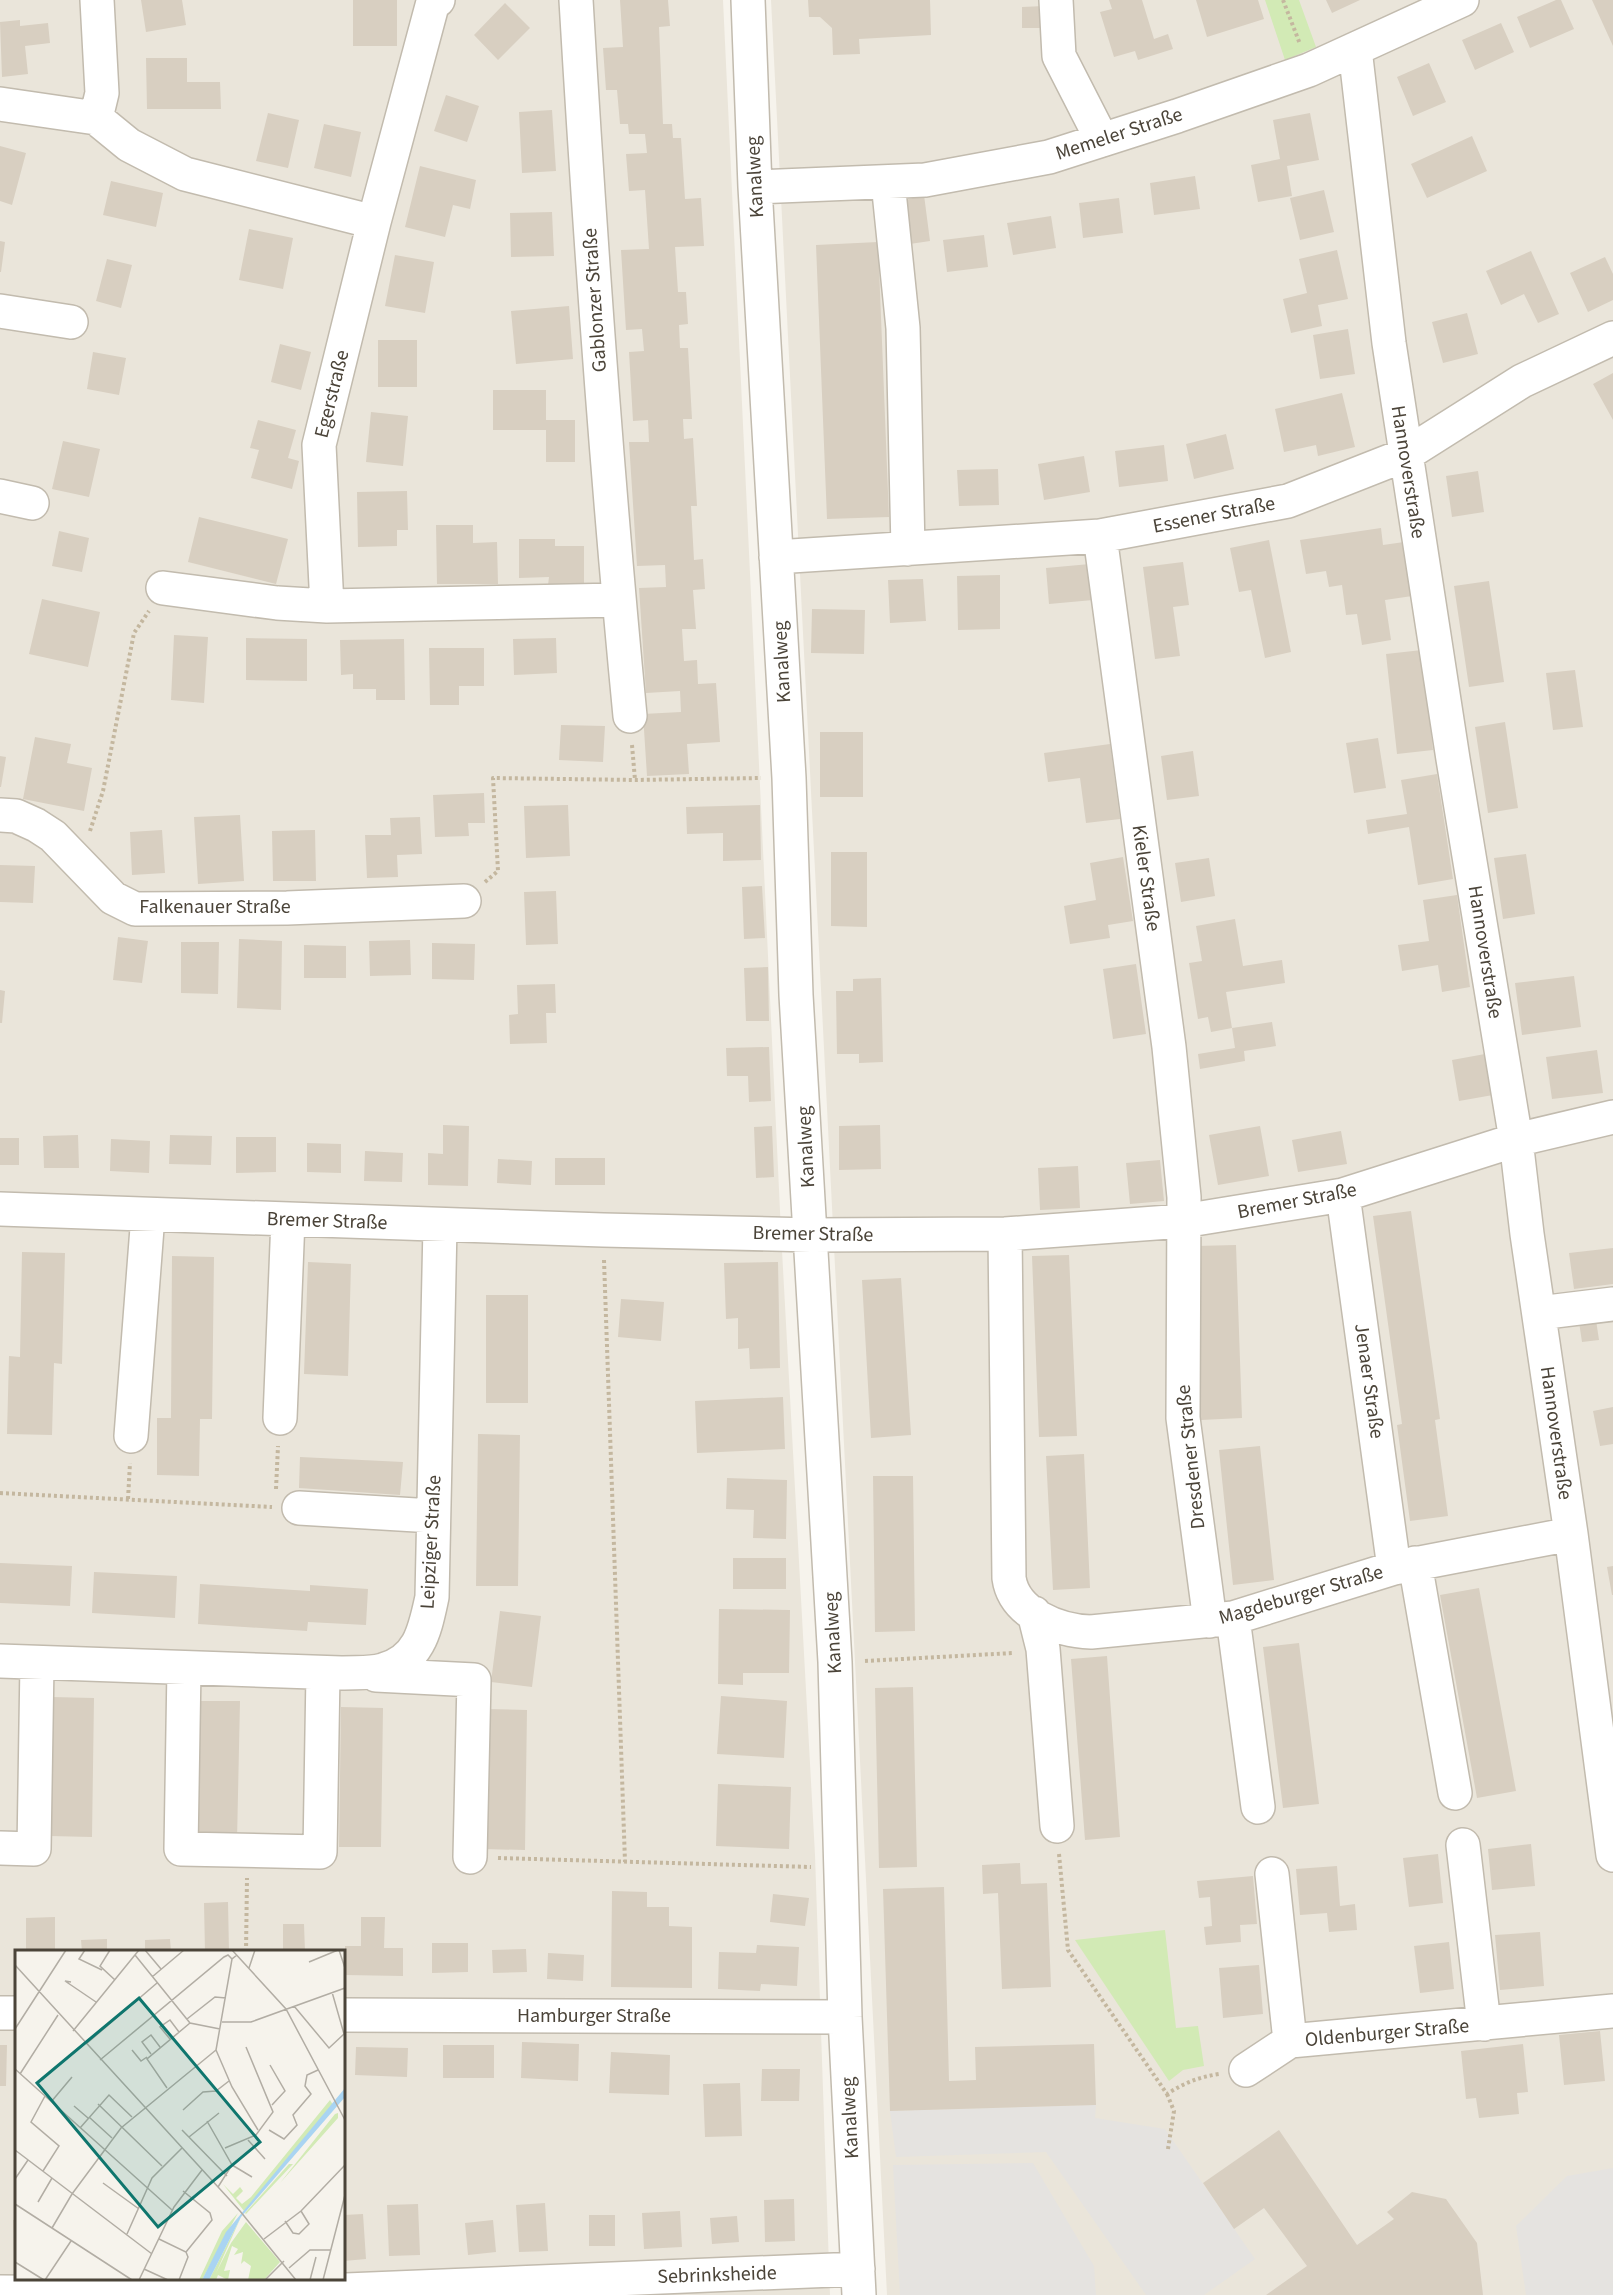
<svg xmlns="http://www.w3.org/2000/svg" width="1613" height="2295" font-family="'Source Sans 3',sans-serif">
<rect width="100%" height="100%" fill="#f6f3ec"/>
<path fill="#eae5da" fill-rule="evenodd" d="M0,0H723L781,1232L815,1855L830,2295H0ZM16,1952H344V2278H16Z
M771,0H1613V2295H887Z"/>
<path fill="#d2eab5" d="M1265,0H1299L1316,47L1285,60Z
M1165,1930L1176,2028L1198,2026L1204,2066L1183,2070L1169,2081L1075,1940Z"/>
<path fill="#e5e3e0" d="M1096,2105L1095,2118L1165,2129L1255,2259L1204,2295H1146L1046,2152L896,2157L890,2111Z
M1033,2163L1094,2266L1096,2295H900L893,2165Z
M1613,2168V2295H1526L1516,2226L1567,2176Z"/>
<path fill="#d8cfc1" d="M141,0H182L186,25L146,32Z
M353,0H397V46H353Z
M620,0H668L670,26L659,27L663,124H672L673,138H681L685,199L701,198L704,246L675,247L678,292H686L688,324L679,325L680,348H688L692,419H683L684,439L693,438L697,506H691L694,560L703,559L705,589L693,590L696,629H682L684,661L697,660L698,684L716,683L720,742L687,744L689,774L647,776L643,714L681,712L680,691L646,693L639,588L666,587L665,565L637,566L629,442H649L648,420L633,421L629,352L644,351L642,329L626,330L621,250L649,249L645,190L629,191L626,154L647,153L645,134H629L628,124H620L617,90H606L603,48L623,47Z
M808,0H930L931,35L859,39L860,54L833,55L832,28L820,17H809Z
M1109,0H1142L1154,39L1168,34L1173,49L1138,60L1135,51L1114,57L1100,12L1112,9Z
M1196,0H1258L1264,19L1207,37Z
M1326,0H1360L1332,13Z
M1556,0H1561L1574,29L1530,48L1517,17Z
M1592,0H1613V46Z
M505,3L530,28L498,60L474,35Z
M1044,6V28H1022V7Z
M20,20V26L48,23L50,43L25,46L28,74L2,77L0,22Z
M1501,23L1514,52L1475,70L1462,40Z
M146,58H187V82H220L221,109H147Z
M1429,63L1446,102L1413,116L1397,77Z
M446,95L479,106L467,142L434,131Z
M552,110L556,171L522,173L519,112Z
M268,113L299,120L288,168L256,161Z
M1310,113L1319,160L1287,166L1292,196L1258,202L1251,165L1280,159L1273,120Z
M324,124L361,132L351,177L314,168Z
M1472,136L1487,171L1427,198L1411,164Z
M0,146L26,153L12,205L0,201Z
M420,166L476,180L470,209L453,205L445,237L405,227Z
M1195,176L1200,209L1154,215L1150,183Z
M111,181L163,193L156,227L103,215Z
M1324,190L1334,232L1300,240L1290,198Z
M924,195L930,241L903,245L898,202Z
M1119,198L1123,233L1083,238L1079,203Z
M552,212L554,256L511,257L510,213Z
M1051,216L1056,248L1013,255L1007,223Z
M249,229L293,238L283,289L239,280Z
M984,235L988,267L947,272L943,240Z
M0,241L5,242L1,272H0Z
M878,242L889,517L827,519L816,245Z
M1337,250L1348,299L1318,305L1322,326L1291,333L1283,299L1307,293L1299,259Z
M1531,251L1559,314L1538,323L1524,294L1501,305L1486,271Z
M395,255L434,262L425,313L385,306Z
M1605,257L1613,274V300L1588,312L1570,273Z
M107,259L132,265L121,308L96,301Z
M569,306L573,359L516,364L511,311Z
M1467,313L1478,354L1443,363L1432,322Z
M1348,329L1355,374L1320,379L1313,335Z
M378,340H417V387H378Z
M280,344L311,352L301,390L271,382Z
M93,352L126,358L119,395L87,389Z
M1613,373V420L1593,384Z
M493,390H546V420H575V462H546V430H493Z
M1342,393L1355,447L1318,456L1316,445L1284,452L1275,409Z
M371,412L408,416L403,466L366,462Z
M258,420L296,430L288,458L299,461L292,489L251,478L259,450L250,448Z
M1226,434L1234,469L1194,479L1186,444Z
M63,441L100,449L89,497L52,489Z
M1164,445L1168,481L1119,487L1115,451Z
M1084,456L1090,492L1044,500L1038,464Z
M998,469L999,505L959,506L957,470Z
M1478,471L1484,512L1452,517L1446,476Z
M407,491L408,530H397V546L358,547L357,492Z
M199,517L288,539L276,584L188,562Z
M436,525H473V543L497,542L498,584H437Z
M1381,528L1383,545L1411,541L1419,595L1385,600L1391,640L1362,645L1357,614L1346,615L1342,585L1329,587L1326,571L1306,574L1300,540Z
M59,531L89,538L82,572L52,566Z
M519,539H555V546H584V585H548L549,577L519,578Z
M1269,540L1291,652L1265,658L1251,590L1239,592L1230,548Z
M1183,562L1189,605L1173,607L1180,656L1155,659L1143,567Z
M1090,564L1093,600L1049,604L1046,568Z
M1000,575V629L958,630L957,576Z
M923,579L926,621L890,623L888,580Z
M1489,581L1504,682L1469,687L1454,586Z
M42,599L100,612L88,667L29,654Z
M812,609L865,610L864,654L811,653Z
M174,635L208,637L204,703L171,700Z
M246,638L307,639V681L246,680Z
M556,638L557,673L514,675L513,639Z
M404,639L405,700H376V689H353V674L341,675L340,640Z
M429,648H484V686H459V705H430Z
M1422,650L1433,750L1397,754L1386,654Z
M1575,670L1583,727L1553,730L1546,673Z
M1505,722L1518,808L1488,813L1475,727Z
M561,725L605,726L603,762L559,760Z
M820,732H863V797H820Z
M35,737L71,744L67,763L92,768L84,811L23,799Z
M1378,738L1386,788L1354,793L1346,743Z
M1110,744L1120,819L1086,823L1080,778L1048,782L1044,753Z
M1193,751L1199,796L1167,800L1161,756Z
M0,756L6,757L1,787H0Z
M1437,774L1453,879L1418,885L1409,827L1368,834L1366,820L1407,814L1401,780Z
M484,793L485,823H468L469,836L435,837L433,795Z
M568,805L570,856L526,858L524,806Z
M760,805L761,860L723,861V833L687,834L686,807Z
M240,815L244,881L198,884L194,817Z
M420,817L422,854L397,855L398,877L367,878L365,835H391L390,818Z
M162,830L165,873L132,875L130,832Z
M315,830L316,881H273L272,831Z
M831,852H867V927L831,926Z
M1526,854L1535,914L1503,919L1494,858Z
M1123,857L1133,921L1108,925L1110,938L1070,944L1064,906L1096,900L1090,863Z
M1209,858L1215,896L1181,902L1175,863Z
M0,865L35,866L33,903L0,902Z
M762,886L765,938L744,939L742,887Z
M556,891L558,944L526,945L524,892Z
M1457,895L1470,987L1442,992L1438,965L1402,971L1398,945L1429,941L1423,900Z
M1235,919L1243,966L1282,960L1285,983L1226,992L1232,1028L1272,1022L1276,1046L1244,1051L1245,1061L1200,1069L1198,1054L1235,1048L1232,1028L1211,1032L1208,1017L1198,1019L1189,963L1202,961L1196,926Z
M118,937L148,941L142,983L113,980Z
M239,939L282,941L281,1010L237,1008Z
M410,940L411,975L370,976L369,941Z
M181,942H219L218,994L181,993Z
M432,943L475,944L474,980L432,979Z
M304,945L346,946V978H304Z
M1136,964L1146,1034L1113,1039L1103,969Z
M768,967L769,1021H746L744,968Z
M1574,976L1581,1027L1522,1035L1515,983Z
M881,978L883,1062L859,1063V1054H837L836,991H853V979Z
M555,984L556,1013H546L547,1043L510,1044L509,1015L518,1014L517,985Z
M0,990L5,991L2,1023H0Z
M769,1047L771,1101L749,1102L748,1076H727L726,1048Z
M1597,1050L1603,1093L1552,1099L1546,1057Z
M1485,1054L1493,1095L1459,1101L1452,1060Z
M443,1125L469,1126L468,1186L428,1185V1153L443,1154Z
M880,1125L881,1169L839,1170V1126Z
M772,1126L774,1177L756,1178L754,1127Z
M1260,1126L1269,1176L1218,1185L1209,1135Z
M1341,1131L1347,1164L1298,1172L1292,1140Z
M78,1135L79,1168H44L43,1136Z
M170,1135L212,1136L211,1165L169,1164Z
M236,1137H276V1172L236,1173Z
M0,1138H19V1165H0Z
M111,1139L150,1141L149,1173L110,1171Z
M307,1143L341,1144V1173L307,1172Z
M365,1151L403,1153L402,1182L364,1181Z
M555,1158H605V1185H555Z
M498,1159L532,1161L531,1185L497,1183Z
M1160,1160L1164,1201L1130,1204L1126,1163Z
M1078,1166L1080,1208L1040,1210L1038,1168Z
M1411,1211L1440,1419L1435,1420L1448,1516L1410,1521L1397,1425L1402,1424L1373,1216Z
M1236,1245L1242,1418L1201,1420L1196,1246Z
M1613,1248V1284L1574,1289L1569,1253Z
M22,1252L65,1253L62,1364L54,1363L52,1435L7,1434L9,1356L20,1357Z
M1069,1255L1077,1436L1039,1437L1032,1256Z
M172,1256L214,1257L212,1419H200L199,1476L157,1475V1418H171Z
M308,1262L351,1264L348,1376L304,1374Z
M778,1262L780,1368L750,1369L749,1348L738,1349V1318L726,1319L724,1263Z
M901,1278L911,1435L871,1438L862,1280Z
M486,1295H528V1403H486Z
M621,1299L664,1302L661,1341L618,1337Z
M1596,1320L1599,1340L1582,1342L1579,1322Z
M783,1397L785,1449L697,1453L695,1401Z
M1613,1407V1444L1600,1446L1593,1411Z
M478,1434L520,1435L518,1586H476Z
M1260,1446L1274,1580L1233,1585L1219,1450Z
M1084,1454L1090,1588L1053,1590L1046,1456Z
M300,1457L403,1462L400,1495L299,1488Z
M873,1476H913L915,1631L875,1632Z
M727,1478L787,1480L786,1539L753,1538L754,1510L726,1509Z
M733,1558H786V1589H733Z
M0,1563L72,1566L70,1606L0,1603Z
M1613,1566V1595H1612L1607,1567Z
M94,1572L177,1576L175,1618L92,1613Z
M200,1584L310,1591V1585L368,1589L366,1625L308,1622L307,1631L198,1624Z
M1479,1588L1516,1791L1477,1798L1440,1595Z
M719,1609L790,1610L789,1673H743V1685L718,1684Z
M500,1611L541,1616L532,1687L491,1682Z
M1299,1643L1319,1804L1283,1808L1263,1647Z
M1107,1656L1120,1837L1085,1840L1071,1659Z
M913,1687L917,1867L879,1868L875,1688Z
M721,1696L787,1701L784,1758L717,1754Z
M52,1697L94,1698L92,1837L50,1836Z
M198,1701H240L237,1841L196,1840Z
M341,1707L383,1708L381,1847H339Z
M485,1709L527,1710L525,1850L483,1849Z
M718,1784L791,1787L789,1849L716,1846Z
M1531,1844L1535,1886L1492,1890L1488,1849Z
M1438,1854L1443,1903L1409,1907L1403,1858Z
M1020,1863L1021,1884L1047,1883L1051,1987L1002,1989L998,1893L983,1894L982,1865Z
M1337,1866L1340,1906L1355,1904L1357,1930L1329,1932L1327,1913L1300,1915L1296,1869Z
M1253,1876L1257,1924L1240,1925L1241,1942L1206,1945L1204,1927L1212,1926L1210,1897L1199,1898L1197,1881Z
M944,1887L949,2081L976,2080L975,2047L1094,2044L1096,2105L890,2111L883,1889Z
M612,1891L647,1892V1907H669V1926L692,1927V1988L611,1987Z
M773,1894L809,1898L805,1926L770,1922Z
M228,1902L229,1952H205L204,1903Z
M55,1917V1952H26V1918Z
M361,1917H385L384,1948H403V1976L345,1975V1946H361Z
M283,1924H304L305,1952H283Z
M1540,1932L1544,1986L1500,1990L1495,1935Z
M107,1939V1952H82L81,1940Z
M170,1939L171,1952H145V1940Z
M1449,1942L1454,1989L1420,1993L1414,1946Z
M432,1943H468V1972L432,1973Z
M757,1945L799,1947L797,1986L761,1984L760,1991L718,1989L719,1952L756,1953Z
M526,1949L527,1972L493,1973L492,1950Z
M548,1953L584,1955L583,1981L547,1979Z
M1259,1965L1263,2014L1223,2018L1219,1968Z
M1600,2031L1605,2081L1564,2085L1559,2035Z
M522,2042L579,2044L578,2081L521,2078Z
M1523,2044L1528,2092L1517,2093L1519,2114L1479,2118L1476,2098L1466,2099L1461,2051Z
M0,2045H7L6,2086H0Z
M443,2045H494V2078H443Z
M356,2047L408,2048L407,2077L355,2075Z
M611,2052L670,2055L669,2095L609,2093Z
M762,2069H800L799,2101H761Z
M740,2083L742,2136L705,2137L703,2084Z
M1279,2130L1357,2245L1394,2219L1387,2212L1412,2192L1446,2199L1477,2243L1483,2295H1266L1307,2266L1264,2208L1234,2229L1203,2183Z
M794,2199L795,2241L765,2242L764,2200Z
M545,2203L548,2251L519,2252L516,2205Z
M418,2204L420,2255L389,2256L387,2205Z
M680,2211L682,2247L644,2249L642,2213Z
M363,2214L366,2259L344,2261V2215Z
M589,2215H615V2246H589Z
M737,2216L739,2242L712,2244L710,2218Z
M13,2220H16V2263H14Z
M493,2220L496,2252L468,2255L465,2223Z"/>
<g fill="none" stroke-linecap="round" stroke-linejoin="round">
<g stroke="#c2bbae" stroke-width="36">
<path id="minor" d="M576,0C590,239 607,478 630,716
M748,0L755,187L789,778L796,995L835,1662L845,2017L859,2295
M1056,0L1059,56L1102,140
M1355,49L1389,343L1453,759L1516,1140L1527,1234L1571,1534L1613,1855
M0,104L96,118L129,145L185,174L374,222
M96,118L102,93L97,0
M888,182L903,328L908,549
M755,187L925,180L1049,157L1177,116L1309,70L1462,0
M0,311L71,322
M0,496L32,503
M1100,536L1169,1047L1184,1197L1183,1418L1210,1621
M776,557L1100,536L1288,501L1405,455L1522,381L1613,338
M163,588L277,603L327,606L619,600
M327,606L319,445L374,222L433,2L438,0
M0,815L16,816L36,825L53,836L113,898L135,909L287,908L464,901
M1343,1195L1394,1568
M0,1209L603,1230L811,1235L1005,1234L1183,1221L1343,1195L1516,1140L1613,1117
M1005,1234L1009,1578C1014,1614 1059,1631 1091,1632L1233,1618L1394,1568L1571,1534
M1539,1313L1613,1304
M280,1418L288,1219
M131,1436L148,1215
M299,1508L433,1516
M1415,1563L1455,1793
M1034,1613L1043,1649L1057,1826
M1233,1618L1258,1807
M0,1661L341,1673C355,1672 371,1674 383,1670C420,1660 425,1629 432,1597L440,1226
M184,1668L181,1849L320,1852L323,1673
M376,1675L474,1680L470,1857
M1463,1845L1484,2024
M0,1848L34,1849L37,1663
M1272,1874L1290,2041
M0,2013H16
M344,2015L845,2017
M1246,2070L1290,2041L1613,2011
M0,2292L247,2294L858,2269"/>
</g>
<path stroke="#c4b79f" stroke-width="4" stroke-dasharray="3 3" stroke-linecap="butt" d="M1283,0L1300,44
M632,745L635,780
M90,831L103,791L134,633L149,611
M485,882L498,871L493,778L635,780L761,778
M604,1260L625,1862
M276,1489L278,1446
M0,1493L272,1507
M128,1499L130,1463
M865,1661L1013,1653
M1059,1854L1068,1950L1167,2094C1184,2083 1199,2077 1219,2074
M498,1858L811,1867
M246,1952L247,1878
M1167,2094L1174,2111L1168,2149"/>
<use href="#minor" stroke="#fff" stroke-width="33"/>
</g>
<g text-anchor="middle" dominant-baseline="central" stroke-width="4.5" stroke-linejoin="round" paint-order="stroke">
<g font-size="20" fill="#4b4439" stroke="#fff">
<text transform="translate(1119 134) rotate(-18)">Memeler Straße</text>
<text transform="translate(755 177) rotate(-93)">Kanalweg</text>
<text transform="translate(595 300) rotate(-94)">Gablonzer Straße</text>
<text transform="translate(332 394) rotate(-76)">Egerstraße</text>
<text transform="translate(1408 472) rotate(81)">Hannoverstraße</text>
<text transform="translate(1214 515) rotate(-11)">Essener Straße</text>
<text transform="translate(782 662) rotate(-93)">Kanalweg</text>
<text transform="translate(1146 878) rotate(82)">Kieler Straße</text>
<text x="215" y="907">Falkenauer Straße</text>
<text transform="translate(1485 952) rotate(81)">Hannoverstraße</text>
<text transform="translate(806 1147) rotate(-93)">Kanalweg</text>
<text transform="translate(1297 1201) rotate(-11)">Bremer Straße</text>
<text transform="translate(327 1221) rotate(2)">Bremer Straße</text>
<text transform="translate(813 1234) rotate(1)">Bremer Straße</text>
<text transform="translate(1369 1381) rotate(82)">Jenaer Straße</text>
<text transform="translate(1556 1433) rotate(82)">Hannoverstraße</text>
<text transform="translate(1191 1457) rotate(-96)">Dresdener Straße</text>
<text transform="translate(431 1542) rotate(-87)">Leipziger Straße</text>
<text transform="translate(1301 1595) rotate(-16)">Magdeburger Straße</text>
<text transform="translate(833 1633) rotate(-93)">Kanalweg</text>
<text x="594" y="2016">Hamburger Straße</text>
<text transform="translate(1387 2033) rotate(-5)">Oldenburger Straße</text>
<text transform="translate(850 2118) rotate(-93)">Kanalweg</text>
<text transform="translate(717 2275) rotate(-2)">Sebrinksheide</text>
</g>
</g>
<g transform="translate(15 1950)">
<rect width="330" height="330" fill="#f6f3ec"/>
<path d="M315,150L318,155L229,261L208,234L218,244L225,237L228,241L221,248L227,254L236,247ZM323,163V168L265,233L320,164ZM274,214H278L231,264L230,263ZM223,263L187,330H184L207,281ZM226,267L201,323L216,293L231,272L265,312L249,330H233L236,316L229,311L226,314L228,302L219,305L223,299L217,296L209,321L215,320L213,330L203,325L201,330H194Z" fill="#d2eab5"/>
<path d="M330,138V147L226,267L194,330H187L211,282Z" fill="#a9d4f2"/>
<path fill="none" stroke="#b2ada4" stroke-width="1.5" d="M70,0L64,9L87,20M95,0L85,16L100,30M130,0L146,19M217,0L271,59L330,170M324,0L330,18M120,5L175,73L205,79M222,5L217,9L201,100L217,137L243,180M294,12L323,0M0,15L225,261L281,330M234,18L240,0M137,27L169,0M56,32L50,31L81,52M279,56L314,98L329,84L317,42M172,69L200,47L211,48M207,72H236L330,38M0,79L51,0M58,81L124,0M155,89L145,77L155,70L164,82M71,94L142,33M117,100L126,111L132,107M136,104L127,92L136,85L145,97M85,110L209,7L213,5L217,9M255,115L270,141L257,155M0,119L157,260M5,124L43,65M152,138L132,109L175,73M36,152L57,127M83,154L147,216M59,156L73,168M168,160L188,142L201,141L214,131M74,167L97,188M192,171L217,215L203,237M65,178L94,145L117,167M167,180L212,226M254,180L269,189L282,175L278,165L296,144L290,136L292,125L303,120M174,187L204,163M233,190L250,209M210,198L241,185L258,162L231,97M0,200L137,304M217,215L237,227M28,221L44,196L16,172L30,146M0,229L13,210M88,233L124,259M168,241L195,263L197,270L171,302M23,252L37,228M0,254L117,330M270,271L278,283L284,284L294,274L286,261M37,278L57,244L106,178L201,100M112,284L137,228L167,198M144,289L171,302L173,307L164,330M249,289L286,261L330,215M0,312L29,330M274,318L295,300H316M129,319L153,330M30,330L56,291M124,330L159,257L187,220M250,330L269,311M295,330L301,307M308,330L330,245"/>
<path fill="#0f766e" fill-opacity="0.15" stroke="#0f766e" stroke-width="3" d="M124,48L245,192L143,277L22,133Z"/>
<rect width="330" height="330" fill="none" stroke="#4b4439" stroke-width="3"/>
</g>
</svg>
